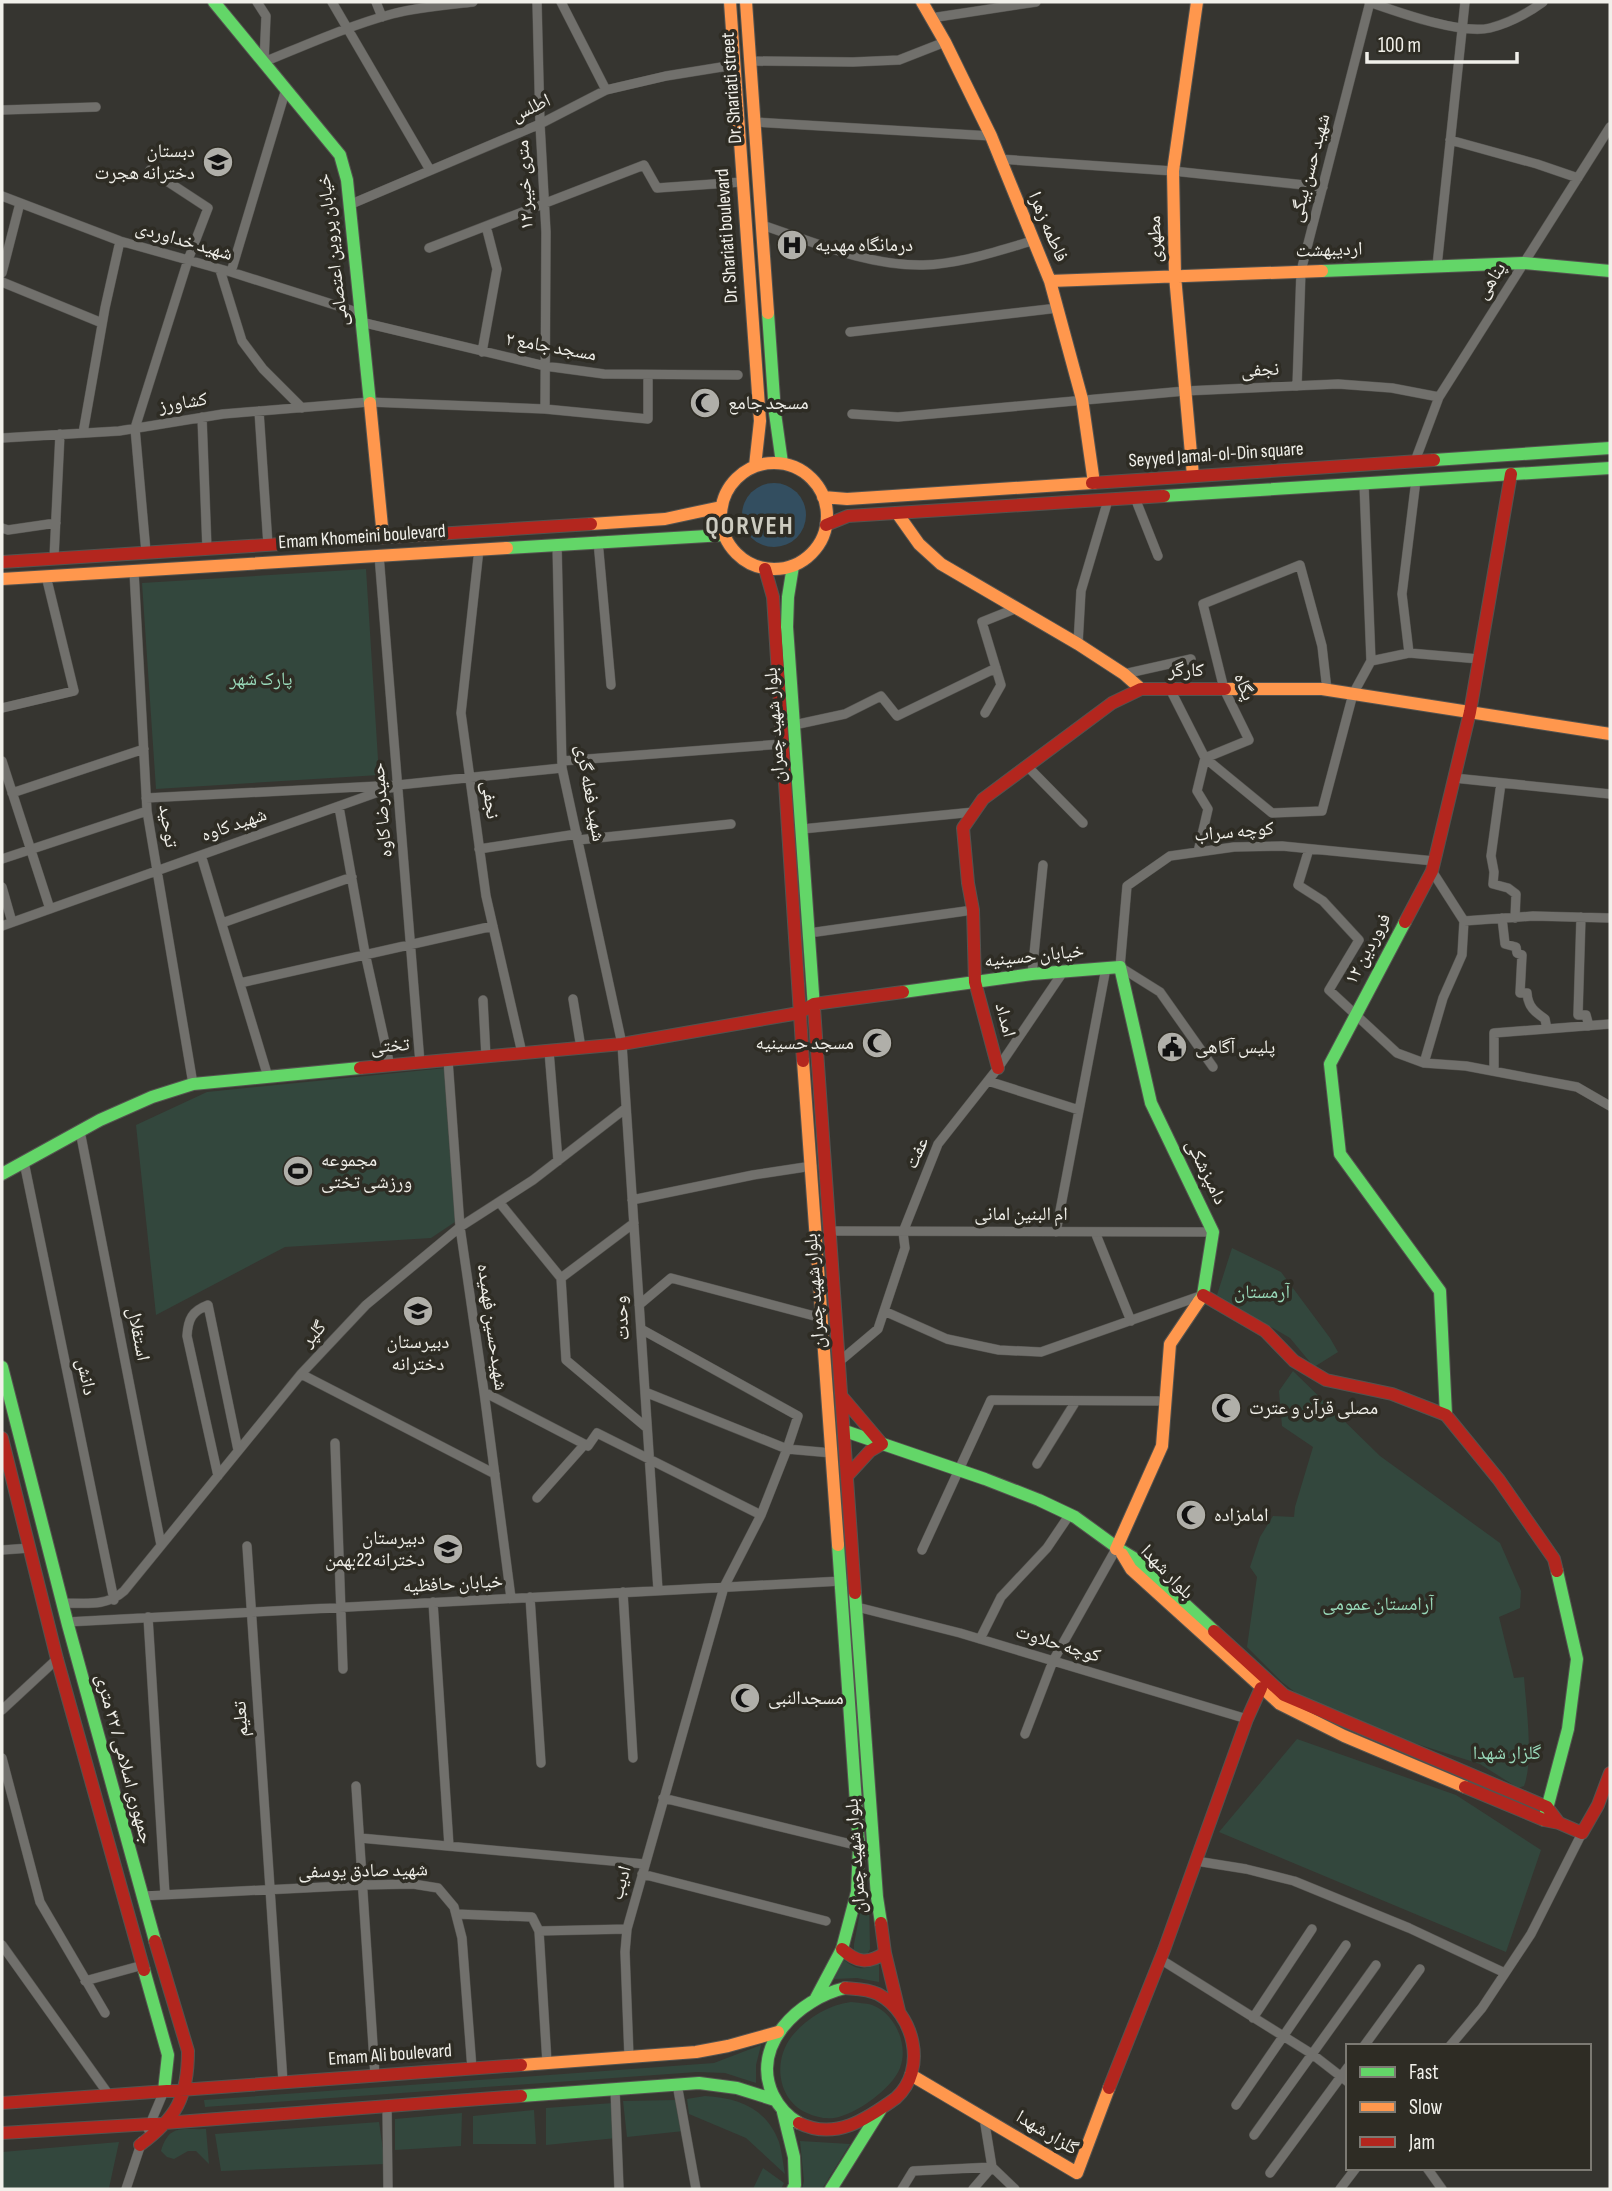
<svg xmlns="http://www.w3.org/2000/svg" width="1612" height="2191" font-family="'Sofia Sans Condensed','Noto Naskh Arabic',sans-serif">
<rect width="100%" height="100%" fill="#363530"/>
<path fill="#33473d" d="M366,569L379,775L156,789L142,583Z
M446,1068L461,1218L431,1238L285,1247L156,1315L136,1125L207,1092Z
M1232,1248L1281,1272L1330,1338L1338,1352L1314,1367L1290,1338L1217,1295Z
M1293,1371L1380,1456L1500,1543L1521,1591L1520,1608L1499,1617L1514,1678L1524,1677C1526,1706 1534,1760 1524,1786L1518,1788L1480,1764L1351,1723L1318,1710L1282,1682L1247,1647L1257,1577L1250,1567L1260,1537L1273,1516L1294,1517L1295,1507L1313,1447L1282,1426L1279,1391Z
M1297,1739L1456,1795L1541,1850L1506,1952L1219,1832Z
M869,1901L870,1949L867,1955L861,1957L854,1953V1944L862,1902Z
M844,1960C857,1970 864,1971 879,1963V1982L857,1978L834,1979Z
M851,2002C857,2003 866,2003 872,2005C895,2013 909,2045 900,2068C892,2089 855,2115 834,2118C825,2119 815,2117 807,2113C778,2101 772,2061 792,2036C807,2018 828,2005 851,2002Z
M761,2045L756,2065V2083L725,2073L697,2072L205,2107L204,2100L714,2063Z
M705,2096C739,2098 766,2108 779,2142C782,2152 783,2164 785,2174L746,2138L689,2114L687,2099Z
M676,2100L684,2131L627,2137L623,2101Z
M613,2103L617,2138L546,2145V2108Z
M534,2110L536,2144H473V2116Z
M462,2113L461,2146L395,2150V2119Z
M379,2122L385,2164L221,2171L215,2134Z
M206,2129L209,2164L196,2151H188L174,2159L167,2157L161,2151C169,2124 181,2130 206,2129Z
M800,2141L850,2144L822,2189H802L804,2181Z
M119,2142L109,2188L2,2189V2152Z
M763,2168L784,2183L781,2189H753Z"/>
<path fill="#334e60" d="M742 515a32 32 0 1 1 64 0a32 32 0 1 1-64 0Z"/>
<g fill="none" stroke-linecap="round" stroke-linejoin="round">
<g stroke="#54534f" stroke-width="10">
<path id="street" d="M257,2L266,16L264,62C306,45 348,26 392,14C418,7 446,5 473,2
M332,2L430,170
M376,2L382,17
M537,2L540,124L546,232L545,409
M561,2L606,90
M1369,2C1398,12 1461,35 1490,28C1509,23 1528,13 1543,2
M931,18L1036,2
M750,61L853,62L899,60L945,42
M2,110L96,107
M754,122L991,136
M1450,140L1537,164L1578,178
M999,159L1173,171L1323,187
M2,196L120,241L231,272L360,313
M349,205L540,124L606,90L666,76L734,65
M762,225C813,242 868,266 923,265C960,264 997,251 1032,241
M429,248L644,165L657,188L742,182
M1437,266L1465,2
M220,270L242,341L263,369L302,408
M231,272L286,89
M2,273L20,203
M2,282L102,323
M361,322L545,366L604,374L738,375
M850,332L1058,308
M482,352L497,269L486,226
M1297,386L1301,271L1370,2
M259,411L268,545
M852,414L898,417L1185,391L1338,384L1392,388L1439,397
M202,417L207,549
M83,433L105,308L120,241
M2,438L119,431L223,414L369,402L545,409L648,419V375
M1415,461L1439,397L1610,127
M1364,484L1371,661
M1135,498L1158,556
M2,528L8,530L56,523
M598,541L611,685
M557,544L562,768L622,1044L658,1590
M479,549L461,713L486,896L522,1053
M146,552L135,428L188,260L208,208L150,170
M379,555L420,1063
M54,558L60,434
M134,571L147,811L193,1084
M1078,644L1081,591L1108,500
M1409,653L1402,594L1416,480
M1124,674L1191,659
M1170,689L1205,758L1272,813L1322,811L1353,694L1371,661L1409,653L1479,659
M2,708L74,691L46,576
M985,713L1001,685L982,622L1017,608
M794,725L845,714L881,696L897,716L996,668
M2,761L50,909
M562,761L782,744
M1027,766L1083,823
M1454,778L1610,794
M1501,783L1491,856L1494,872L1493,884L1508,888L1516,894L1515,918
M12,793L144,749
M146,798L398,785L562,768
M339,807L365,953L390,1066
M802,829L974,812
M578,840L731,824
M479,849L577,834
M1309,849L1298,885L1323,901L1359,940L1329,990L1397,1053L1424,1063L1466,1066L1577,1087L1610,1106
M1198,852L1208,809L1197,791L1205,758L1249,740L1224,689L1203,604L1300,565L1322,646L1327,690
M201,855L268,1077
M2,859L147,811
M1432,871L1464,921L1533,916L1610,918
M2,887L12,922
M1581,917L1578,1015H1586L1589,1026
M1502,918L1505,944L1516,947L1517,953L1522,955L1520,993H1527C1528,1007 1535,1012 1545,1019L1547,1029
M222,923L352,877
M2,926L398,785
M809,933L973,910
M1032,974L1043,865
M240,983L493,926
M573,999L581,1048
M483,1000L486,1057
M549,1051L558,1161
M448,1060L460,1227L484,1392L511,1598
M1424,1063L1443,998L1462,955L1464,921
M1213,1067L1160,992L1120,967L1127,886L1170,856L1234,847L1282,846L1434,861
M1494,1071V1033L1610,1024
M988,1081L1079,1110
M80,1131L161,1545
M24,1162L114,1600
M632,1200L753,1175L812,1166
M499,1202L561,1278
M634,1223L561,1278L566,1360L647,1428
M830,1231L1213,1232
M1056,1232L1106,968
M1095,1232L1131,1321
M639,1305L671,1278L822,1318
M884,1311L947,1339L999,1350L1041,1352L1203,1295
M641,1329L798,1416L787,1449L645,1392
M840,1361L878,1329L905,1248L903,1232L938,1144L998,1068L1063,972
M301,1374L495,1474
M484,1392L588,1446L597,1433L761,1515
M335,1443L343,1669
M1037,1464L1076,1401
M218,1476L187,1336C188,1319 192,1311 208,1305L238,1450
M537,1498L585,1444
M247,1546L283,2082
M2,1550L30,1548
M922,1550L991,1400L1166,1401
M623,1592L633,1758
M530,1597L541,1763
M433,1602L449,1846
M62,1603C86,1603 106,1607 124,1591L301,1374L366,1305L460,1227L533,1180L626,1108
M857,1607L960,1633L1247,1719
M148,1617L165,1894
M67,1622L842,1581
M980,1639L1001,1597L1047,1548L1070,1514
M2,1710L57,1659
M1025,1734L1053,1661L1116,1549
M2,1758L40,1902L105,2013
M356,1786L375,2076
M663,1798L859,1846
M360,1838L645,1864
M1196,1861L1246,1869L1294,1881L1409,1928L1505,1973
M642,1874L826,1921
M142,1896L364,1885L413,1884L438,1888L454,1907L462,1938L472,2069
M456,1914L532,1917L539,1931L547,2063
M539,1931L627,1929
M2,1945L109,2095
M1160,1959L1312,2054L1348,2082
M85,1981L143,1965
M1253,2018L1312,1929
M1364,2046L1420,1969
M1450,2046L1482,2008L1531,1934L1582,1833
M629,2057L625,1952L627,1929L724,1587L761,1515L787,1449L832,1453
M677,2084L696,2189
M615,2089L619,2189
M387,2105L388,2189
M1236,2105L1346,1945
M148,2129L164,2091
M1254,2135L1376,1965
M1427,2168L1442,2189
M1270,2173L1348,2067
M126,2189L142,2141
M902,2189L913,2171L992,2167L1015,2189
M973,2189L992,2167L984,2118
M1340,2189L1356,2168"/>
</g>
<g stroke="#54534f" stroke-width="14">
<path id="fast" d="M214,2L340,155L347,180L370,403
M1322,271L1523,263L1610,271
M768,313L775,413L782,463
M1434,460L1610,448
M1164,496L1610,468
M507,548L724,535
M793,566L788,597L787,627L814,1008
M1405,922L1330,1064L1340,1154L1440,1291L1446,1415
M903,992L1032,974L1120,967L1151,1103L1213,1232L1203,1295L1199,1301
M2,1174L100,1120L152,1097L193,1084L360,1068
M2,1367L68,1625L155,1941
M845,1431L985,1479L1039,1500L1075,1517L1119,1549L1137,1560L1214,1631
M855,1593L877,1897L881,1923
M1544,1820L1568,1729L1577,1659L1557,1571
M144,1970L168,2055L164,2091
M816,1998L842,1949L857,1892L859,1846L838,1545
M521,2096L699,2083L737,2088L775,2100
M783,2112L794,2157L795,2185L793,2189
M799,2123C788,2117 779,2107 773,2095C750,2045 799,1999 845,1988
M831,2189L881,2109"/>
</g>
<g stroke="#54534f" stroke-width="14">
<path id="slow" d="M730,2L760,421L755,466
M746,2L768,313
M922,2L945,42L991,136L1050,281L1082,399L1094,483
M1050,281L1322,271
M370,403L383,537
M721 516a53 53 0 1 1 106 0a53 53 0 1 1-106 0Z
M1193,476L1175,276L1173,171L1197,2
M823,497L847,499L1092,483
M897,513L919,544L941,564L1078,644L1124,674L1141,689
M591,524L665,519L721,507
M2,579L507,548
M1225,689H1322L1610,734
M803,1061L838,1545
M1116,1549L1162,1446L1170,1344L1199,1301
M1122,1554L1131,1569L1280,1704L1344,1736L1465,1787
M521,2065L696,2052L728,2046L778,2032
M911,2075L1077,2173L1109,2088"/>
</g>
<g stroke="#54534f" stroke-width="14">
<path id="jam" d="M1092,483L1434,460
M826,525L848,516L1164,496
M2,562L591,524
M765,569L773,597L803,1061
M1405,922L1432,871L1470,712L1511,474
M814,1008L855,1593
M360,1068L622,1044L799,1013L814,1004L903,992
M998,1068L975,982L973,910L968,883L963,828L983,799L1112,703L1141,689H1225
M1203,1295L1265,1331L1294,1361L1326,1380L1392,1394L1446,1415L1499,1480L1554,1559L1557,1571
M843,1398L882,1444L870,1451L848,1475
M2,1438L57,1659L144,1970
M1214,1631L1284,1695L1547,1807L1559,1823
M1465,1787L1544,1820L1559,1823L1582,1833L1598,1805L1610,1773
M881,1923L885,1953L899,2011
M842,1949C857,1963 868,1964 885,1953
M1109,2088L1164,1950L1247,1719L1261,1688
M2,2103L521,2065
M799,2123C835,2141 867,2119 896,2098C928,2069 914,2013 878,1994C868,1989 856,1989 845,1988
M2,2133L151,2124L521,2096
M140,2145C176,2118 188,2098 188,2051L155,1941"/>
</g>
<use href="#street" stroke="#71706c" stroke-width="9"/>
<use href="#fast" stroke="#63d668" stroke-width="12"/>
<use href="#slow" stroke="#ff974d" stroke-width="12"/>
<use href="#jam" stroke="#b3261e" stroke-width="12"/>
</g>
<defs>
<g id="school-disc" transform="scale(1.575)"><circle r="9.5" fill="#b0afa9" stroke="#2e2c24"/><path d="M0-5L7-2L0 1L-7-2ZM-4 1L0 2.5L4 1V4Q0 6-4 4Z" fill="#111"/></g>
<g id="hospital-disc" transform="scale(1.575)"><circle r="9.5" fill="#b0afa9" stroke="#2e2c24"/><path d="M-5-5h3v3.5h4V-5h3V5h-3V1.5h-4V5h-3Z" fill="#111"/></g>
<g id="mosque-disc" transform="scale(1.575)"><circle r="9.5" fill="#b0afa9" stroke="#2e2c24"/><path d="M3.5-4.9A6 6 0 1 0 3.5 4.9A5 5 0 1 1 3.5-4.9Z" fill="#111"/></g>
<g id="civic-disc" transform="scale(1.575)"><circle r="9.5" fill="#b0afa9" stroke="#2e2c24"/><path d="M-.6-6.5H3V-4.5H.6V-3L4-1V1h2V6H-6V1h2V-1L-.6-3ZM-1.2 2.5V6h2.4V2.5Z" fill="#111"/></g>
<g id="stadium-disc" transform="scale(1.575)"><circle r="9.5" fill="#b0afa9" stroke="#2e2c24"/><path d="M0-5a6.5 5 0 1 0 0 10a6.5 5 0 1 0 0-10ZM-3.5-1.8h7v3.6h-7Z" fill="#111"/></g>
</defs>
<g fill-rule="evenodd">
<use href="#school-disc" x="218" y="162"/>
<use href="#hospital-disc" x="792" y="245"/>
<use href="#mosque-disc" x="705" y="403"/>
<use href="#mosque-disc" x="877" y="1043"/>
<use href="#civic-disc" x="1172" y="1047"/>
<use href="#stadium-disc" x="298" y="1171"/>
<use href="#school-disc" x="418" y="1311"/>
<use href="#mosque-disc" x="1226" y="1408"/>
<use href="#mosque-disc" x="1191" y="1515"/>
<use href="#school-disc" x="448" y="1549"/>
<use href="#mosque-disc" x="745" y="1698"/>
</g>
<g text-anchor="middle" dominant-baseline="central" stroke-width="7" stroke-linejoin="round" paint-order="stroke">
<g font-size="19" fill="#f1f0ea" stroke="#2e2c24">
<text transform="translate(732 88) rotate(-94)">Dr. Shariati street</text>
<text transform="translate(531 108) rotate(-25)">اطلس</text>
<text transform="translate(1310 168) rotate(-75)">شهید حسن بیگی</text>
<text transform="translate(525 185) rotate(-93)">۱۲ متری خیبر</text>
<text transform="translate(1048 227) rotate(67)">فاطمه زهرا</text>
<text transform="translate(727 236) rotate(-94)">Dr. Shariati boulevard</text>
<text transform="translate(1155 239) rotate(-91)">مطهری</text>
<text transform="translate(184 241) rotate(16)">شهید خداوردی</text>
<text transform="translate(333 250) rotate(-97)">خیابان پروین اعتصامی</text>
<text transform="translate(1329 250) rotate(-2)">اردیبهشت</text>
<text transform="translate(1491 281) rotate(-57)">پناهی</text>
<text transform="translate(551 347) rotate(10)">مسجد جامع ۲</text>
<text transform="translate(1260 370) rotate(-3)">نجفی</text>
<text transform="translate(183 403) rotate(-9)">کشاورز</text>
<text transform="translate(1216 455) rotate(-4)">Seyyed Jamal-ol-Din square</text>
<text transform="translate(362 537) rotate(-4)">Emam Khomeini boulevard</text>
<text x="1186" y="670">کارگر</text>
<text transform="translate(1244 687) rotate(69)">پگاه</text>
<text transform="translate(775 725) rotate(-94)">بلوار شهید چمران</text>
<text transform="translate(590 793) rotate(80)">شهید فعله گری</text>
<text transform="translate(490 800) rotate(82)">نجفی</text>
<text transform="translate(382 810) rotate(-95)">حمیدرضا کاوه</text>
<text transform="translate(234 825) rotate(-19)">شهید کاوه</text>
<text transform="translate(168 826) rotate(81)">توحید</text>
<text transform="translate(1234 832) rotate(-5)">کوچه سراب</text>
<text transform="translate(1368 949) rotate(-62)">۱۲ فروردین</text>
<text transform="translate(1034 956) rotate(-6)">خیابان حسینیه</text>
<text transform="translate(1005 1020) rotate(75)">امداد</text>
<text transform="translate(390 1046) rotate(-5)">تختی</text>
<text transform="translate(917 1153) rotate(-66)">عفت</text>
<text transform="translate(1206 1172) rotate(64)">دامپزشکی</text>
<text x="1021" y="1214">ام البنین امانی</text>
<text transform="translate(815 1291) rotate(-94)">بلوار شهید چمران</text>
<text transform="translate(622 1318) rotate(-94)">وحدت</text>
<text transform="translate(492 1327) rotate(82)">شهیدحسین فهمیده</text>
<text transform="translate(138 1334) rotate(79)">استقلال</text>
<text transform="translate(314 1334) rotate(-48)">گلپر</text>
<text transform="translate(86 1377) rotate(78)">دانش</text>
<text transform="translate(1167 1572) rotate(46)">بلوار شهدا</text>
<text transform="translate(453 1584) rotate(-3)">خیابان حافظیه</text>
<text transform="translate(1058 1644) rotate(17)">کوچه حلاوت</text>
<text transform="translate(241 1719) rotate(-94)">تعلیم</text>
<text transform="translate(124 1759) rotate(75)">جمهوری اسلامی / ۳۲ متری</text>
<text transform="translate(856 1856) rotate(-94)">بلوار شهید چمران</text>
<text transform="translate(363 1871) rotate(-1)">شهید صادق یوسفی</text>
<text transform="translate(621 1883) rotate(-74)">ادیب</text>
<text transform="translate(390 2055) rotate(-4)">Emam Ali boulevard</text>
<text transform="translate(1047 2133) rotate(31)">گلزار شهدا</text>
</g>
<g font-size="19" fill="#f1f0ea" stroke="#2e2c24" text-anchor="start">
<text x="195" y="151" text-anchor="end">دبستان<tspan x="195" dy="22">دخترانه هجرت</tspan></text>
<text x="815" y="245">درمانگاه مهدیه</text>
<text x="728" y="403">مسجد جامع</text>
<text x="854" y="1043" text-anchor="end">مسجد حسینیه</text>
<text x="1195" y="1047">پلیس آگاهی</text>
<text x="321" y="1160">مجموعه<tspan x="321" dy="22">ورزشی تختی</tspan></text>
<text x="418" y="1342" text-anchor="middle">دبیرستان<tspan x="418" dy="22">دخترانه</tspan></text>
<text x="1249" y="1408">مصلی قرآن و عترت</text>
<text x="1214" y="1515">امامزاده</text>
<text x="425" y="1538" text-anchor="end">دبیرستان<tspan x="425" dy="22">دخترانه22بهمن</tspan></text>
<text x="768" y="1698">مسجدالنبی</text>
</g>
<g font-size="19" fill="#99daba" stroke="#2e2c24">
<text x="261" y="679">پارک شهر</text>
<text x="1262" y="1292">آرمستان</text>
<text x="1378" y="1604">آرامستان عمومی</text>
<text x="1507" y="1753">گلزار شهدا</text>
</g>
<g font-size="26" font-weight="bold" letter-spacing="2" fill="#cdccc1" stroke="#2e2c24">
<text x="750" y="526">QORVEH</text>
</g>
</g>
<rect width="1612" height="2191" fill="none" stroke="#f1f0ea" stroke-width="7"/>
<rect x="1346" y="2044" width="245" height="126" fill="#2e2c24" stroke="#7c7a73" stroke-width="2"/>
<rect x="1360" y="2067" width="35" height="10" fill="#63d668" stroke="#7c7a73" stroke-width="2"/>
<text x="1409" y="2079" font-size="21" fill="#f1f0ea">Fast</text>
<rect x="1360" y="2102" width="35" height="10" fill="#ff974d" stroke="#7c7a73" stroke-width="2"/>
<text x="1409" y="2114" font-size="21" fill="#f1f0ea">Slow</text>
<rect x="1360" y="2137" width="35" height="10" fill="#b3261e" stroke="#7c7a73" stroke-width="2"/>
<text x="1409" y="2149" font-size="21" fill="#f1f0ea">Jam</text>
<path d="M1367 52v10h150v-10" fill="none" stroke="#f1f0ea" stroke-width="3.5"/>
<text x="1378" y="52" font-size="21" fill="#f1f0ea" stroke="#2e2c24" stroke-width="5" paint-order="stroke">100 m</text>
</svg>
